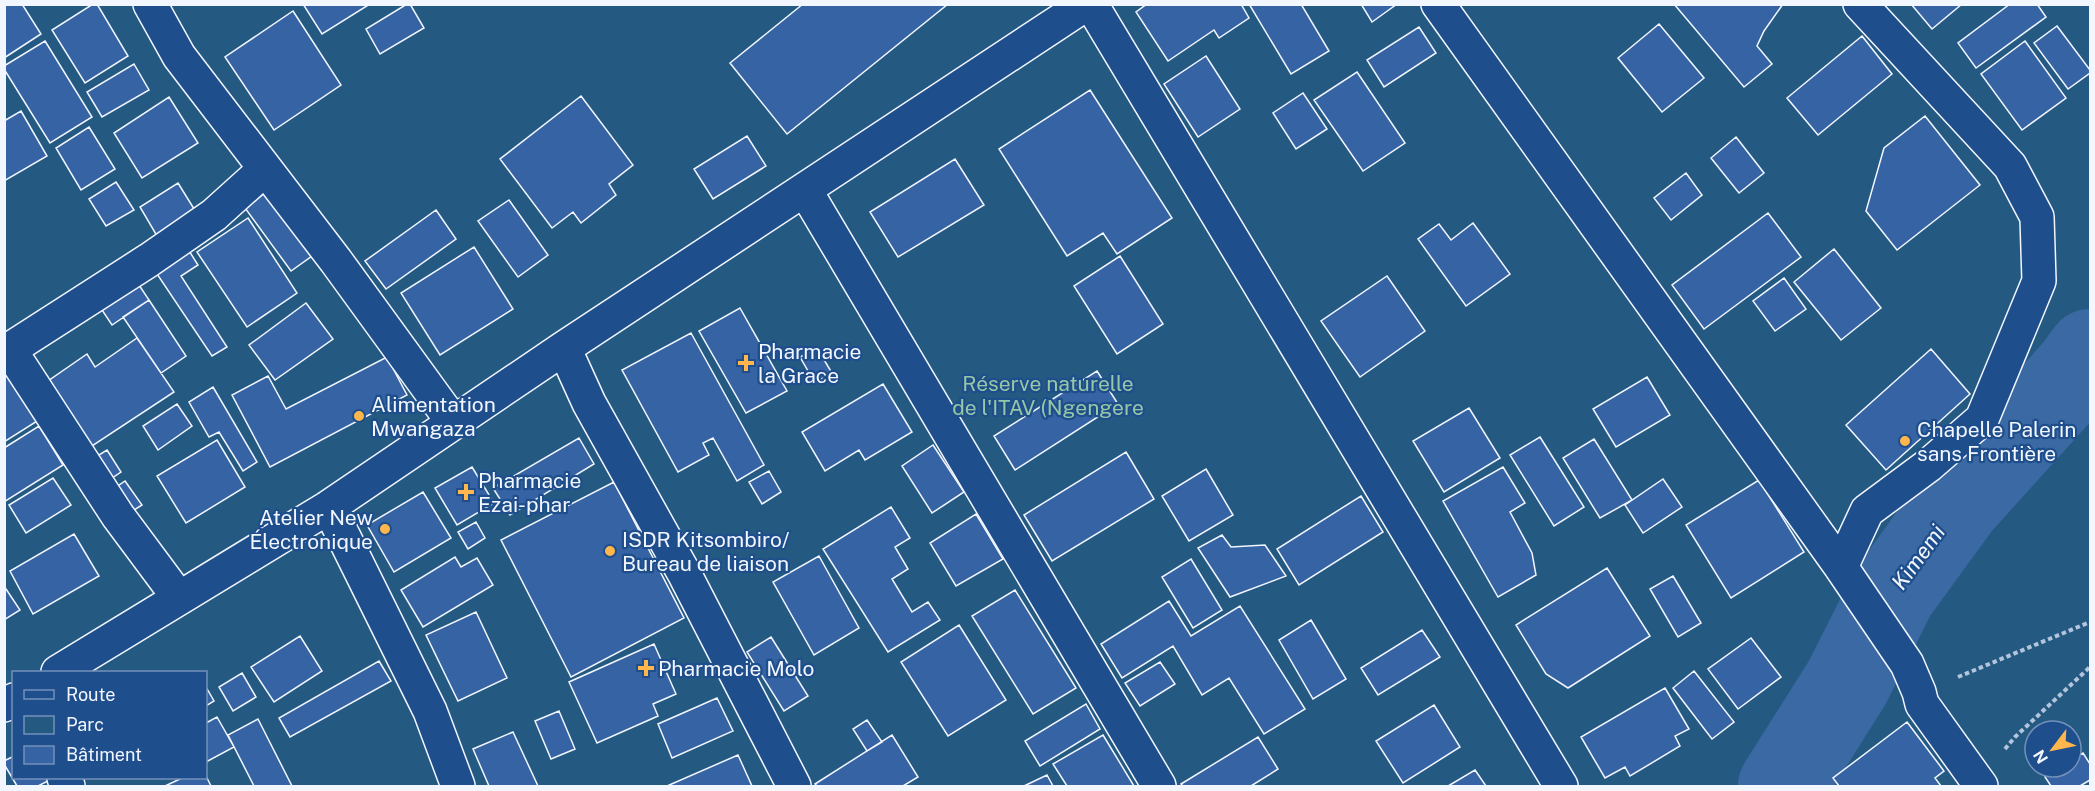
<svg xmlns="http://www.w3.org/2000/svg" width="2095" height="791" font-family="'Public Sans',sans-serif">
<rect width="100%" height="100%" fill="#1f4e8c"/>
<path fill="#245a82" stroke="#a8bbd7" stroke-width="1.5" fill-rule="evenodd" d="M5,5H2090V786H5ZM14,672H206V778H14ZM2035,731H2071V767H2035Z"/>
<g fill="none" stroke-linecap="round" stroke-linejoin="round">
<path stroke="#3b69a3" stroke-width="88" d="M1782,786L1847,683L1893,592L1957,504L2076,372L2090,353"/>
</g>
<path fill="#3563a3" stroke="#f2f6ff" stroke-width="1.5" d="M4,4H22L41,34L4,58Z
M93,4H97L128,56L85,83L52,30Z
M303,4H370L322,34Z
M407,4H410L424,28L380,54L366,29Z
M803,4H948L787,134L730,63Z
M1147,4H1241L1249,18L1219,38L1214,30L1168,61L1136,12Z
M1249,4H1301L1329,51L1291,74Z
M1361,4H1397L1372,22Z
M1674,4H1783L1764,31L1757,46L1772,64L1744,87Z
M1911,4H1962L1932,29Z
M2010,4H2037L2046,17L1976,68L1958,43Z
M293,11L341,85L274,130L225,57Z
M1659,24L1704,78L1662,112L1618,58Z
M2057,26L2090,70V73L2068,89L2034,43Z
M1419,27L1436,53L1384,87L1367,60Z
M1862,36L1892,74L1818,135L1787,98Z
M45,41L92,117L50,143L4,69V66Z
M2025,41L2066,98L2022,130L1981,74Z
M1206,56L1240,109L1198,137L1164,84Z
M134,64L149,90L102,117L87,92Z
M1357,72L1405,143L1363,171L1314,100Z
M1090,90L1172,218L1117,254L1103,233L1067,256L999,149Z
M1303,93L1327,129L1296,149L1273,113Z
M581,96L633,165L609,184L616,195L581,223L573,212L552,228L500,159Z
M169,97L198,143L142,178L114,133Z
M21,111L47,156L4,181V121Z
M1925,116L1980,185L1897,250L1866,211L1884,148Z
M89,127L115,169L81,190L56,148Z
M747,136L766,166L713,199L694,169Z
M1736,137L1764,173L1739,193L1711,158Z
M955,159L984,205L898,257L870,212Z
M1686,173L1702,195L1671,220L1654,198Z
M116,182L134,210L106,226L89,199Z
M178,183L196,212L157,236L140,207Z
M265,193L312,256L291,271L245,208Z
M509,200L548,255L518,277L478,221Z
M436,210L456,239L386,289L365,261Z
M1768,213L1801,257L1704,329L1672,285Z
M248,218L297,293L247,327L197,252Z
M1473,223L1510,274L1466,306L1418,239L1439,224L1451,240Z
M186,246L198,265L181,276L227,347L212,356L153,268Z
M474,247L513,309L440,355L401,293Z
M1834,249L1881,308L1841,340L1794,282Z
M1120,256L1163,324L1117,354L1074,286Z
M1387,276L1425,331L1360,377L1321,321Z
M1784,278L1806,309L1775,331L1753,301Z
M135,279L149,300L112,325L98,304Z
M149,300L186,356L161,373L123,317Z
M306,303L333,339L275,380L249,345Z
M740,308L787,391L746,413L699,331Z
M691,333L764,465L737,481L713,438L703,443L709,455L678,472L622,370Z
M137,338L174,392L92,446L48,381L87,354L95,367Z
M817,348L832,373L815,383L800,357Z
M1931,349L1970,394L1886,470L1846,425Z
M387,357L407,395L270,467L232,395L268,376L286,409Z
M1097,371L1118,404L1015,470L994,436Z
M12,372L42,418L4,442V377Z
M1647,377L1670,415L1616,447L1593,409Z
M883,384L912,432L865,460L859,450L825,471L802,432Z
M213,387L257,462L243,471L219,432L209,437L189,402Z
M177,404L192,426L158,450L143,426Z
M1469,408L1500,458L1444,492L1413,441Z
M39,426L63,465L4,502V448Z
M1540,437L1584,507L1554,526L1510,455Z
M579,438L594,464L510,515L493,488Z
M1594,439L1632,500L1600,518L1563,458Z
M217,440L245,487L186,523L157,476Z
M933,445L964,492L932,513L902,466Z
M107,450L121,472L109,480L94,458Z
M1126,452L1154,499L1052,561L1024,515Z
M472,467L494,503L457,525L435,488Z
M1503,467L1525,503L1510,512L1532,553L1536,575L1498,597L1443,501Z
M1206,469L1233,515L1189,541L1162,496Z
M769,471L781,492L762,504L749,482Z
M53,478L71,505L26,533L9,505Z
M1663,479L1682,507L1643,533L1625,505Z
M1759,480L1804,552L1731,598L1686,525Z
M125,481L142,505L131,512L115,488Z
M614,482L684,618L571,677L501,540Z
M423,492L451,538L394,572L367,525Z
M1361,496L1383,532L1299,585L1277,549Z
M891,507L910,538L895,547L908,569L892,579L912,612L928,602L940,620L888,652L823,549Z
M976,514L1003,559L956,586L930,543Z
M476,522L485,538L468,549L458,532Z
M74,534L99,576L33,614L10,571Z
M1222,535L1231,547L1265,545L1286,576L1230,597L1198,548Z
M819,556L859,628L814,655L773,582Z
M455,557L461,567L477,558L493,585L423,627L401,590Z
M1191,559L1222,610L1193,628L1162,577Z
M1607,568L1650,636L1568,688L1546,674L1516,625Z
M1673,576L1701,623L1678,637L1650,589Z
M4,586L20,610L4,620Z
M1015,590L1076,688L1033,714L972,616Z
M1169,601L1191,636L1240,606L1305,709L1264,734L1229,678L1202,695L1173,646L1122,678L1101,644Z
M476,612L507,678L458,701L426,635Z
M1311,620L1346,679L1313,699L1279,640Z
M959,625L1006,700L948,736L901,662Z
M1422,630L1440,657L1378,695L1361,668Z
M300,636L322,671L274,702L251,667Z
M771,637L808,696L784,711L747,652Z
M1751,638L1781,677L1738,709L1708,669Z
M654,644L676,694L653,704L658,716L597,743L569,682Z
M379,661L391,681L290,737L279,718Z
M1160,662L1175,684L1140,706L1125,683Z
M1694,671L1734,722L1712,739L1673,688Z
M242,673L256,697L233,711L219,687Z
M206,687L214,701L206,706Z
M1665,688L1689,729L1675,736L1680,746L1630,776L1625,767L1605,778L1581,737Z
M717,698L733,731L672,758L658,724Z
M1086,704L1100,729L1040,766L1025,741Z
M1434,705L1460,747L1403,783L1376,741Z
M559,711L575,749L551,759L535,721Z
M217,717L234,747L206,762V723Z
M258,719L292,786H254L228,735Z
M867,720L882,742L867,751L853,729Z
M1907,722L1944,771L1935,778L1941,786H1839L1833,778Z
M513,732L538,786H489L473,749Z
M892,735L918,777L903,786H817L815,784Z
M1103,735L1134,786H1067L1053,764Z
M1258,737L1278,769L1251,786H1183L1181,784Z
M2083,753L2090,764V780L2080,786H2051L2045,777L2061,767H2071V760Z
M738,755L752,786H667Z
M14,756V778H49L50,780L38,786H17L4,764V761Z
M1475,770L1486,786H1448Z
M1047,775L1053,786H1024Z
M206,776L211,786H165L182,778H206Z"/>
<g fill="none" stroke-linecap="round" stroke-linejoin="round">
<g stroke="#f2f6ff" stroke-width="36">
<path id="minor" d="M150,4L179,56L336,261L453,422
M1091,4L1561,786
M1438,4L1841,567L1907,664L1919,692L1922,704L1981,786
M805,190L1159,786
M564,348L589,403L684,573L794,786
M10,350L118,516L179,598
M4,353L149,260L214,215L265,169
M329,507L430,711L458,786
M1841,567L1867,511L1929,465L1982,419L2039,281L2037,217L2010,166L1860,4
M58,672L329,507L564,348L1086,4
M4,705L14,700
M64,778L68,786"/>
</g>
<path stroke="#b3c4dc" stroke-width="4" stroke-dasharray="4.5 3" stroke-linecap="butt" d="M1958,677L2090,622
M2005,749L2015,737L2090,667"/>
<use href="#minor" stroke="#1f4e8c" stroke-width="33"/>
</g>
<g fill="#ffb74d" stroke="#1f4e8c" stroke-width="2">
<path d="M743 354h6v6h6v6h-6v6h-6v-6h-6v-6h6z"/>
<circle cx="359" cy="416" r="6"/>
<circle cx="1905" cy="441" r="6"/>
<path d="M463 483h6v6h6v6h-6v6h-6v-6h-6v-6h6z"/>
<circle cx="385" cy="529" r="6"/>
<circle cx="610" cy="551" r="6"/>
<path d="M643 659h6v6h6v6h-6v6h-6v-6h-6v-6h6z"/>
</g>
<g text-anchor="middle" dominant-baseline="central" stroke-width="4.5" stroke-linejoin="round" paint-order="stroke">
<g font-size="21" fill="#f2f6ff" stroke="#1f4e8c" text-anchor="start">
<text x="758" y="351">Pharmacie<tspan x="758" dy="24">la Grace</tspan></text>
<text x="371" y="404">Alimentation<tspan x="371" dy="24">Mwangaza</tspan></text>
<text x="1917" y="429">Chapelle Palerin<tspan x="1917" dy="24">sans Frontière</tspan></text>
<text x="478" y="480">Pharmacie<tspan x="478" dy="24">Ezai-phar</tspan></text>
<text x="373" y="517" text-anchor="end">Atelier New<tspan x="373" dy="24">Électronique</tspan></text>
<text x="622" y="539">ISDR Kitsombiro/<tspan x="622" dy="24">Bureau de liaison</tspan></text>
<text x="658" y="668">Pharmacie Molo</text>
</g>
<g font-size="21" fill="#97c8a6" stroke="#1f4e8c">
<text x="1048" y="383">Réserve naturelle<tspan x="1048" dy="24">de l'ITAV (Ngengere</tspan></text>
</g>
<g font-size="22" font-style="italic" fill="#f2f6ff" stroke="#1f4e8c">
<text transform="translate(1918 557) rotate(-54)">Kimemi</text>
</g>
</g>
<rect width="2095" height="791" fill="none" stroke="#f2f6ff" stroke-width="12"/>
<rect x="12" y="671" width="195" height="108" fill="#1f4e8c" stroke="#7391ba" stroke-width="1.5"/>
<rect x="24" y="690" width="30" height="9" fill="#1f4e8c" stroke="#7391ba" stroke-width="1.5"/>
<text x="66" y="701" font-size="18" fill="#f2f6ff">Route</text>
<rect x="24" y="716" width="30" height="18" fill="#245a82" stroke="#7391ba" stroke-width="1.5"/>
<text x="66" y="731" font-size="18" fill="#f2f6ff">Parc</text>
<rect x="24" y="746" width="30" height="18" fill="#3563a3" stroke="#7391ba" stroke-width="1.5"/>
<text x="66" y="761" font-size="18" fill="#f2f6ff">Bâtiment</text>
<g transform="translate(2053 749) rotate(238)"><circle r="28" fill="#1f4e8c" stroke="#7391ba" stroke-width="1.5"/>
<path d="M0-4.5L10 22L0 15L-10 22Z" fill="#ffb74d"/>
<text y="-9" font-size="16" font-weight="bold" text-anchor="middle" fill="#f2f6ff">N</text>
</g>
</svg>
